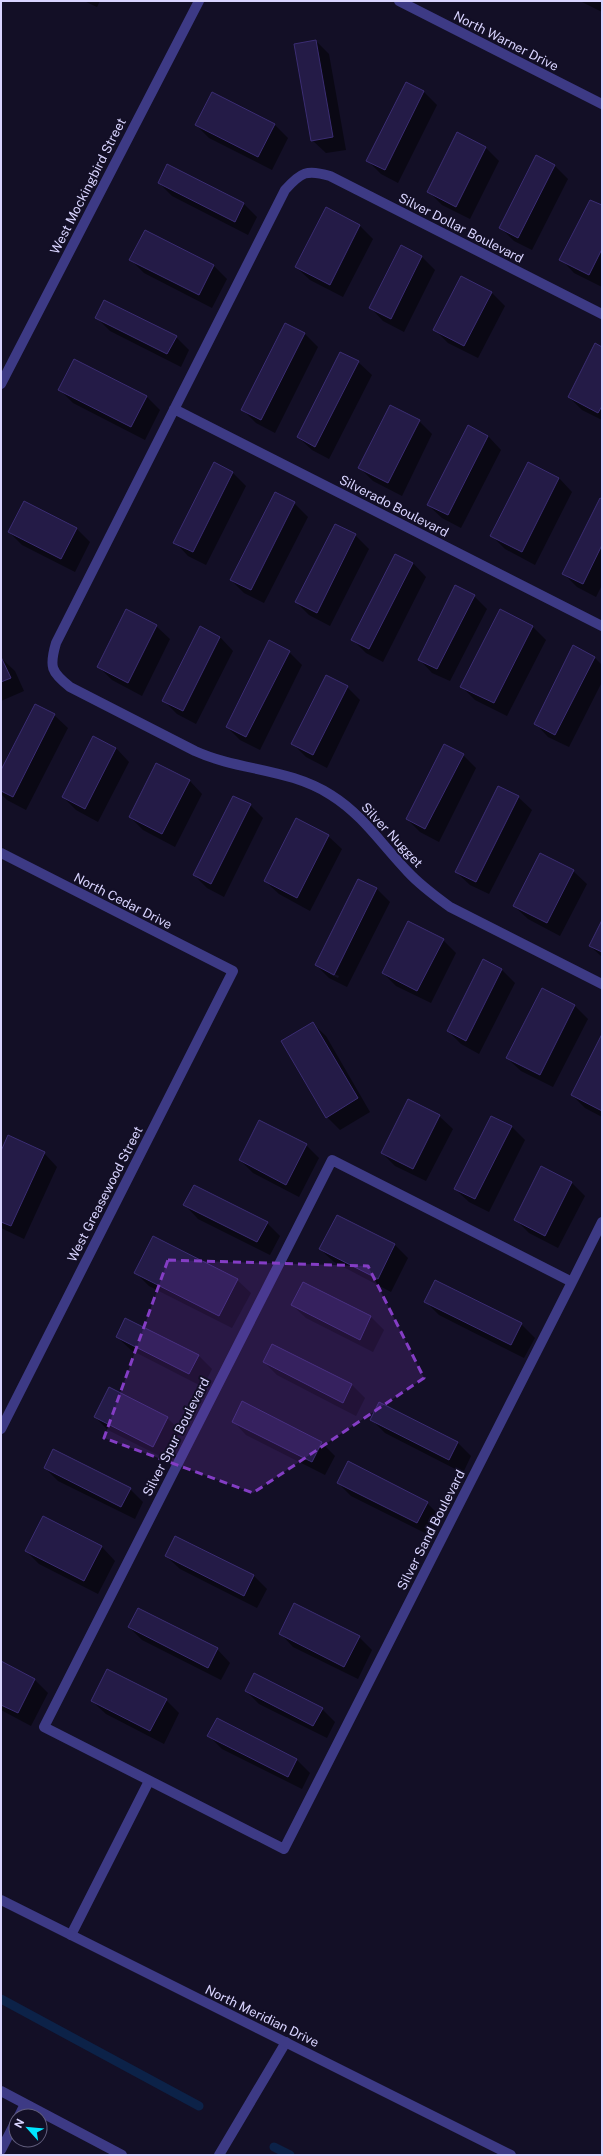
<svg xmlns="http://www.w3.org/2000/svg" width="603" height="2156" font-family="'Public Sans',sans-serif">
<rect width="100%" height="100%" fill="#130f26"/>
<path fill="#0007" fill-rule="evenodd" d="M84,1H100L97,7Z
M580,1H602V12Z
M316,41L329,54L346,150L326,153L312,140Z
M407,83L424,92L437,105L398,183L381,174L367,160Z
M212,93L275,125L288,138L272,170L209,138L196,125Z
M486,148L499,161L470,219L442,205L428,191Z
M554,165L568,179L532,250L514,241L501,228Z
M168,166L244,204L257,217L248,235L172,196L159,183Z
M602,207V287L574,273L561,259Z
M326,209L360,226L373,239L343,297L310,280L296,267Z
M401,246L422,257L435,270L404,332L383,321L370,307Z
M131,260L214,266L227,279L212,308L144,273Z
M491,292L505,306L478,358L448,343L435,330Z
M97,318L176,337L189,350L181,367L110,331Z
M286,324L305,334L318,347L275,433L256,423L243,410Z
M602,348V420L582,410L569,397Z
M75,360L147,397L160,410L145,440L73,403L60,390Z
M358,362L372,375L329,459L312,450L298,437Z
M419,421L432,434L402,496L373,481L360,468Z
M488,436L501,450L461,528L442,518L428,505Z
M529,463L559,478L572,492L535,565L505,549L492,536Z
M215,464L233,473L246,486L206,565L188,556L175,542Z
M275,493L294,503L308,517L264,603L244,593L231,580Z
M602,500V585L596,597L577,587L563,573Z
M335,525L355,535L369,549L330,626L309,615L296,602Z
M77,529L90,542L75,572L22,545L9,532Z
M413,563L426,577L383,662L366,653L353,640Z
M474,596L487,609L450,681L432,673L419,659Z
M156,626L170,639L142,696L112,680L99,667Z
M533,627L546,640L507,716L475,700L462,687Z
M220,637L233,651L196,724L177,714L164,701Z
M289,652L302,665L260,750L240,740L227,727Z
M1,658L15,671L24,691L1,701Z
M595,658L602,665V682L569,747L548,737L535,723Z
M347,687L360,700L327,768L306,757L293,744Z
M54,715L68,728L26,810L7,800L1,794V773Z
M116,748L129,762L98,822L76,810L63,797Z
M463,755L476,768L439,842L420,832L407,819Z
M189,780L202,794L175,847L143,830L130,817Z
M518,797L532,810L489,894L470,885L456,872Z
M250,805L263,818L224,897L207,888L194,875Z
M328,836L342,849L310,911L279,894L265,881Z
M573,871L587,884L560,936L528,919L514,906Z
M358,880L377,889L390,902L347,987L329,978L316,965ZM330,972L339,976L338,978L330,974Z
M602,922V957L590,946Z
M443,940L456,953L431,1003L396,986L383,973Z
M483,960L502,970L515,983L479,1054L461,1044L448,1031Z
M542,989L575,1006L588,1019L553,1087L521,1071L507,1058Z
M312,1023L326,1036L370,1112L340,1130L327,1117Z
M602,1036V1117L585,1108L572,1095Z
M408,1100L439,1116L453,1129L426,1181L395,1166L382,1153Z
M491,1117L512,1127L525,1140L489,1212L469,1202L455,1189Z
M306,1145L319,1158L299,1197L253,1173L240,1160Z
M44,1153L57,1167L24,1239L1,1228V1154Z
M542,1167L572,1183L585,1196L558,1248L529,1233L516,1220Z
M185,1205L267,1223L280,1236L270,1255L198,1219Z
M337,1216L395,1245L408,1258L391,1292L334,1262L320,1249Z
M136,1273L237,1280L251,1293L232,1328L149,1286Z
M425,1301L521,1324L535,1338L524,1358L439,1315Z
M292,1305L371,1317L384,1330L373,1352L306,1318Z
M117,1337L199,1356L212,1369L203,1387L131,1350Z
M272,1345L352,1385L365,1398L356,1416L277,1375L264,1362Z
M380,1404L458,1443L471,1456L463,1473L385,1433L372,1420Z
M95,1417L167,1418L181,1431L166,1459L108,1430Z
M233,1421L322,1443L335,1456L325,1475L246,1435Z
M45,1468L130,1489L143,1502L135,1519L58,1481Z
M338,1483L427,1503L440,1516L431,1536L351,1496Z
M43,1518L102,1547L115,1561L98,1594L39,1564L26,1551Z
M176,1537L254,1576L267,1589L257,1608L180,1569L166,1556Z
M129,1627L217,1649L230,1663L221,1680L142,1640Z
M280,1633L359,1637L372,1650L358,1679L293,1647Z
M1,1663L35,1680L48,1693L31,1726L1,1710Z
M246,1691L322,1709L335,1722L327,1738L259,1704Z
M166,1700L179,1713L164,1744L106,1714L92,1701Z
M209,1736L297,1760L310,1773L302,1789L222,1749Z"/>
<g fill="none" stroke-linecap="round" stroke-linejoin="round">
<path stroke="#0c2248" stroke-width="9" d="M1,1999L199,2106
M274,2147L290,2155"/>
</g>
<path fill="#241b47" stroke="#3b2d73" d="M316,40L333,137L311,141L294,44Z
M406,82L424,91L385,170L366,161Z
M212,92L275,124L258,157L195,125Z
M457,132L486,147L456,207L427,192Z
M536,155L555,165L518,238L499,228Z
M167,164L244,203L235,222L158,183Z
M590,200L602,205V249L589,275L559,260Z
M326,207L360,225L330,285L295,267Z
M145,230L214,265L199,295L129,260Z
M401,245L422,256L391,319L369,308Z
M461,276L492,292L464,346L433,330Z
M104,300L177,336L167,354L95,318Z
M285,323L305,333L261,420L241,410Z
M595,343L602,347V406L598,413L568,397Z
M340,352L359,361L315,447L297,437Z
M74,359L147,396L131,427L58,390Z
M390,405L420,420L388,483L358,468Z
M468,425L488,436L448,515L427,505Z
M214,462L233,472L193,552L173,543Z
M528,462L559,478L522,552L490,536Z
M275,492L295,502L251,590L230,580Z
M600,498L602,499V545L583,584L562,574Z
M24,501L77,528L61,559L8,532Z
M335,524L356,534L317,613L295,602Z
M395,554L413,563L369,649L351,640Z
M455,585L475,595L437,669L418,660Z
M126,609L157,625L128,683L97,667Z
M500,609L533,626L494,703L460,687Z
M200,626L220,637L183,711L162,701Z
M269,640L290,651L246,737L226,727Z
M573,645L595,657L555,735L534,724Z
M1,657L11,678L1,682Z
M326,675L348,686L313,755L291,744Z
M35,704L55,714L13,797L1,791V770Z
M93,736L116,748L85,809L62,797Z
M444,744L464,754L425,829L406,819Z
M156,763L190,780L162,834L129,817Z
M498,786L519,796L476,882L455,872Z
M233,796L251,804L211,884L193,875Z
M296,818L329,835L297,898L264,881Z
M540,853L574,870L547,923L513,906Z
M358,879L377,888L334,975L315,965Z
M602,920V952L589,946Z
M408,921L444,939L417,991L382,973Z
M483,959L502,969L466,1041L447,1031Z
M542,988L575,1005L540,1075L506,1058Z
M313,1022L358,1098L326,1118L281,1041Z
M602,1034V1111L571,1095Z
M408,1099L440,1115L413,1169L381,1153Z
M491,1116L512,1126L475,1199L454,1189Z
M259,1120L307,1144L286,1185L239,1160Z
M8,1135L45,1152L11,1226L1,1222V1151Z
M541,1166L572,1182L545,1236L514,1220Z
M194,1185L268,1222L257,1242L183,1205Z
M337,1215L395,1244L378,1279L319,1249Z
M153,1236L238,1279L219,1316L134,1273Z
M435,1280L522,1323L511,1345L424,1302Z
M303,1282L371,1316L360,1340L291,1305Z
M125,1318L199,1355L189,1374L116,1337Z
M272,1344L352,1384L343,1403L263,1362Z
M109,1387L168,1417L153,1447L94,1417Z
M242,1401L322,1442L312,1462L232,1422Z
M379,1402L458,1442L449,1460L370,1420Z
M53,1449L131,1488L121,1507L44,1468Z
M348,1461L428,1502L417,1523L337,1483Z
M43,1516L102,1546L84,1581L25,1551Z
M175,1536L254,1575L244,1596L165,1556Z
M294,1603L360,1636L344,1667L279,1634Z
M138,1608L218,1648L208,1668L128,1627Z
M1,1661L35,1679L18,1713L1,1705Z
M107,1669L167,1699L150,1731L91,1701Z
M254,1673L323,1708L313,1726L245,1691Z
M217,1718L297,1759L288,1777L207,1736Z"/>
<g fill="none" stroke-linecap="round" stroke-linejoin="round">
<path stroke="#3d3a85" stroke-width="10" d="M602,314L330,176C307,169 301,172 285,190L56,643C49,667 51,672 70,687L195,751C239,771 289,768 331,795C363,815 382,845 408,872C421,886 435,896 450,907L602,984
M174,409L602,626
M572,1282L332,1160L44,1727L284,1849L572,1282L602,1222
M71,1935L149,1781
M1,2091L122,2155
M19,2116L25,2104
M1,2150L16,2121
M219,2155L286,2042"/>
<path stroke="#3d3a85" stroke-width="10" d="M399,1L602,104
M1,384L199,1
M1,853L233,971L1,1429"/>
<path stroke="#3d3a85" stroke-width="10" d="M1,1900L511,2155"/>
</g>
<path fill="#843dc5" fill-opacity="0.2" stroke="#843dc5" stroke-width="3" stroke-dasharray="8 5" stroke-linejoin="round" d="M168,1260L368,1266L424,1378L253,1493L104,1438Z"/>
<g text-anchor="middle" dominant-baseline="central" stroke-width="4" stroke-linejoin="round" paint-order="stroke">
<g font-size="13" fill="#d9d4ff" stroke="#130f26">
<text transform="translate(506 41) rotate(27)">North Warner Drive</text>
<text transform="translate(88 186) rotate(-63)">West Mockingbird Street</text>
<text transform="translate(461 228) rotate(27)">Silver Dollar Boulevard</text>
<text transform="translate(394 506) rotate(27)">Silverado Boulevard</text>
<text transform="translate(392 835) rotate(47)">Silver Nugget</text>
<text transform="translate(123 901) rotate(27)">North Cedar Drive</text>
<text transform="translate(105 1194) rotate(-63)">West Greasewood Street</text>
<text transform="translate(176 1437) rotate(-63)">Silver Spur Boulevard</text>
<text transform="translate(431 1530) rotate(-63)">Silver Sand Boulevard</text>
<text transform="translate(262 2016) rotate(26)">North Meridian Drive</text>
</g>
</g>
<rect width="603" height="2156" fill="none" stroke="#d9d4ff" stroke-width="4"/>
<g transform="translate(28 2128) rotate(297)"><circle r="19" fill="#130f26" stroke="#625e7d"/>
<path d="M0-3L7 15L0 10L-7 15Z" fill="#00e5ff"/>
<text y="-6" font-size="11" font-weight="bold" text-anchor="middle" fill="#d9d4ff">N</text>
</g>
</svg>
